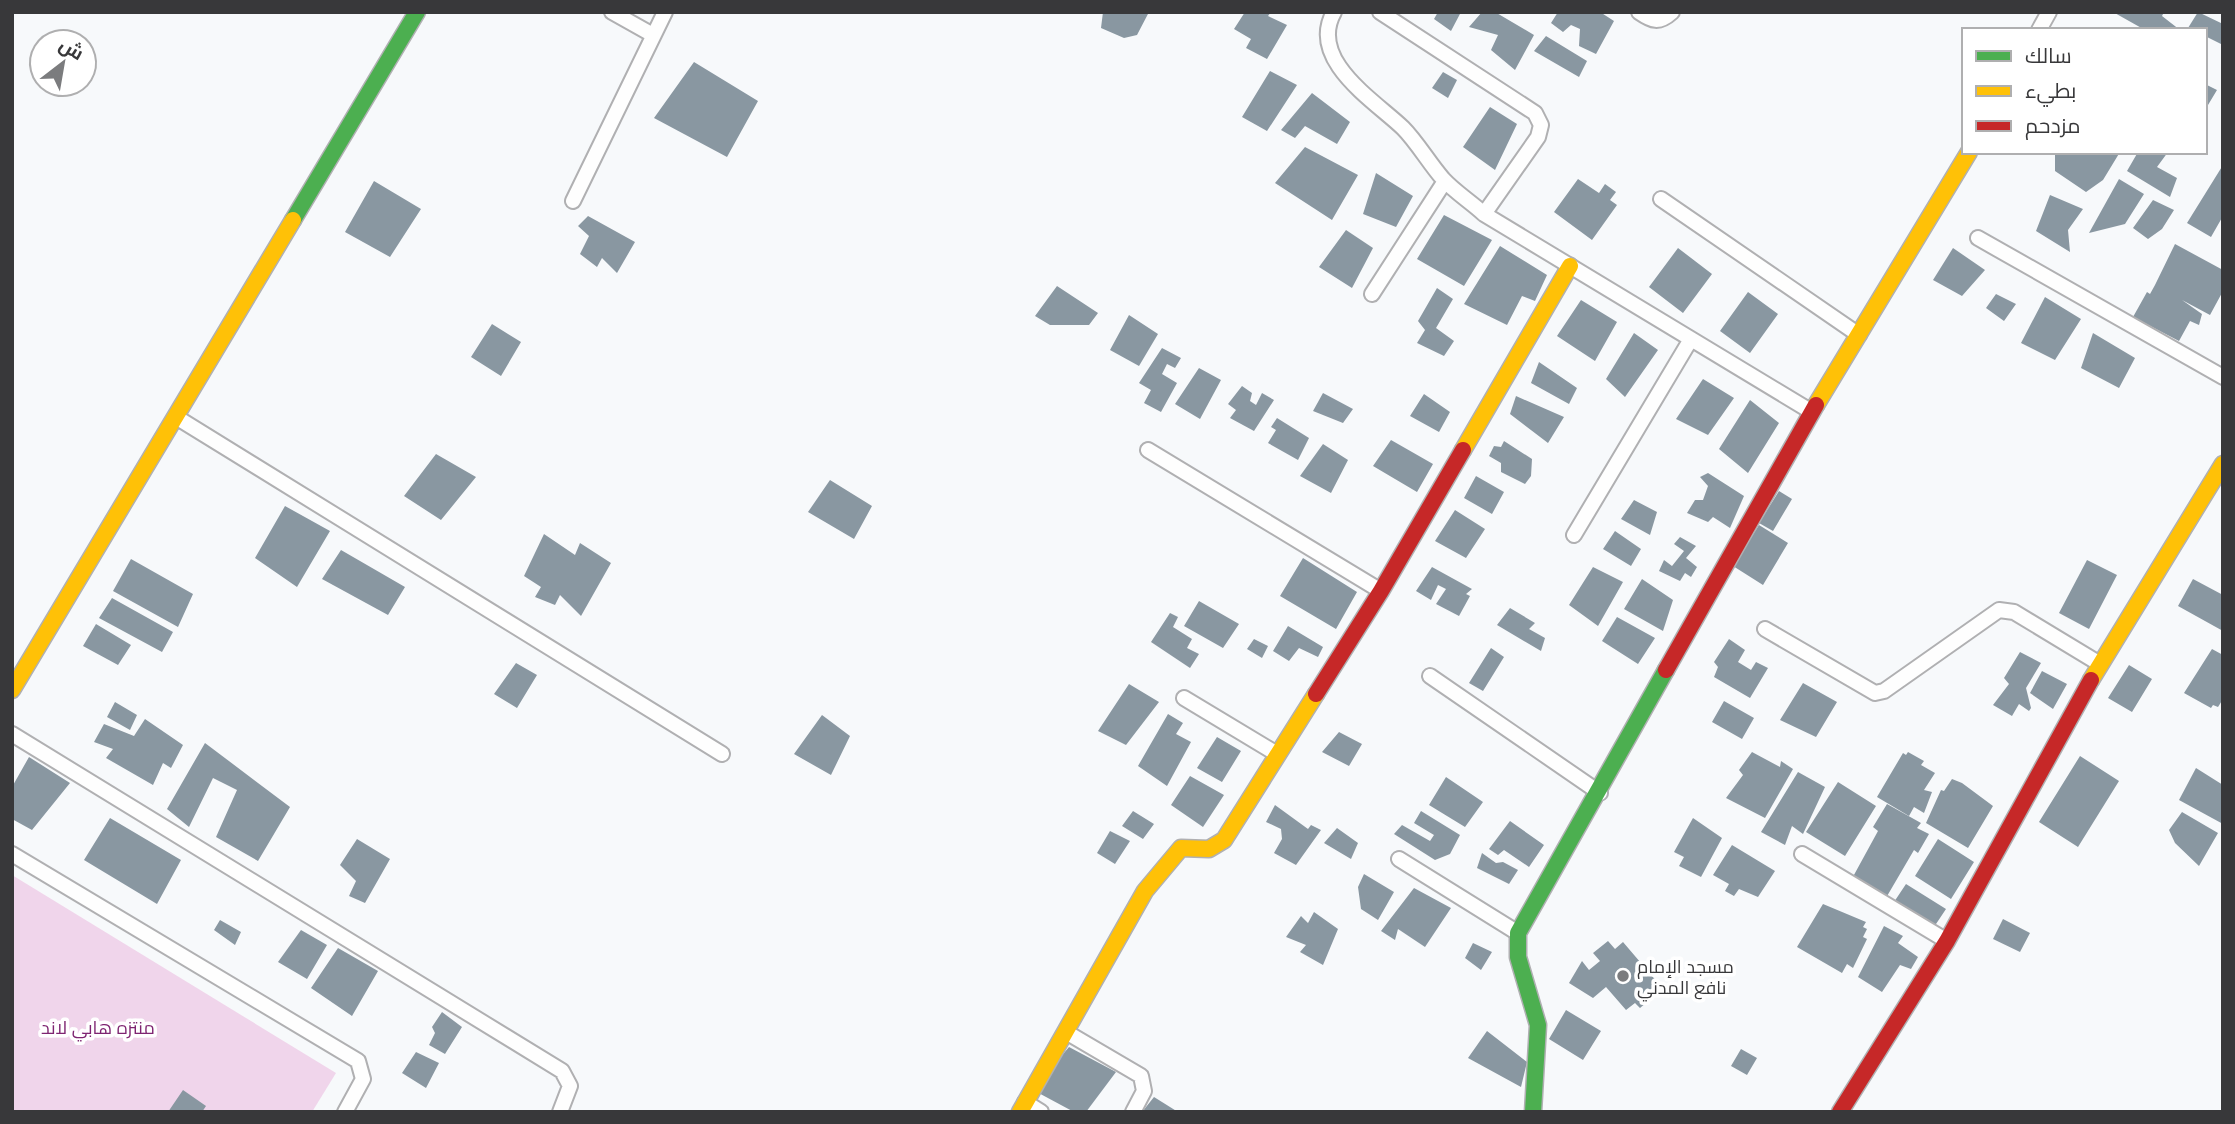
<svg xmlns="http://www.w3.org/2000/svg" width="2235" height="1124" font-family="'Noto Sans',Cairo,sans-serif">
<rect width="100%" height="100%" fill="#f7f9fb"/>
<path fill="#f0d5eb" d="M12,875L336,1073L312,1112H12Z"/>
<path fill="#8997a1" d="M1103,12H1149L1137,35L1124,38L1101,28Z
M1245,12H1271L1268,16L1287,25L1267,59L1246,48L1251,39L1234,29Z
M1438,12H1461L1451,31L1434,19Z
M1482,12H1495L1534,35L1515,70L1491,50L1498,35L1469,27Z
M1558,12H1600L1614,21L1596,54L1579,46L1580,29L1571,25L1563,32L1551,23Z
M2113,12H2164L2162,16L2180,30H2145Z
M2198,12L2223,24V45L2205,36V30L2188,28Z
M1546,36L1587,61L1579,77L1534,51Z
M694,62L758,101L727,157L654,118Z
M1270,71L1297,85L1267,131L1242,117Z
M1443,72L1457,80L1448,98L1432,88Z
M2205,84L2217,90L2205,110Z
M1312,93L1350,122L1337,144L1305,126L1295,138L1281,130Z
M1490,107L1517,124L1495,170L1463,147Z
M1305,147L1358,175L1332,220L1275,183Z
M2055,152H2120L2103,180L2086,192L2055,171Z
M2138,152H2168L2157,167L2177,178L2170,197L2127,171Z
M2223,165V216L2211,237L2187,223Z
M1376,173L1413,196L1396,227L1363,214Z
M1578,179L1599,193L1605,184L1616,192L1610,200L1617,205L1592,240L1554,212Z
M2119,179L2144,194L2125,224L2089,233Z
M374,181L421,209L390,257L345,232Z
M2050,195L2083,209L2068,230L2070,252L2036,231Z
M2153,200L2174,210L2162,229L2148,239L2133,228Z
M1444,215L1492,240L1464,286L1417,259Z
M588,216L635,242L617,273L602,258L597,267L580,254L589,236L578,226Z
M1346,230L1373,248L1352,288L1319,267Z
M2175,244L2223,270V291L2210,315L2182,300L2202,314L2199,325L2190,321L2179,341L2133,317L2147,292L2150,294L2155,285Z
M1500,246L1547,275L1535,301L1522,296L1507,325L1464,304Z
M1678,248L1712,274L1683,313L1649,287Z
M1953,248L1985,270L1962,296L1933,280Z
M1057,286L1098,313L1089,325H1050L1035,316Z
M1437,288L1453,299L1436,328L1454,341L1444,356L1417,343L1425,330L1418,321Z
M1748,292L1778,314L1750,353L1720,331Z
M1996,294L2016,304L2004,321L1986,308Z
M2045,297L2081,319L2055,360L2021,343Z
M1581,300L1617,322L1595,361L1557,336Z
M1129,315L1158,334L1139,366L1110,350Z
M492,324L521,342L501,376L471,357Z
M1634,333L1658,350L1625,397L1606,379Z
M2093,333L2135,358L2119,388L2081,368Z
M1162,348L1181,358L1175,368L1167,364L1162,374L1177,383L1161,412L1144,403L1151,390L1139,383Z
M1539,362L1577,388L1569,404L1531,383Z
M1199,368L1221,380L1200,419L1175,404Z
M1703,379L1734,398L1708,435L1676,419Z
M1242,386L1252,393L1250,401L1256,405L1262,393L1274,400L1254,431L1230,418L1236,410L1228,404Z
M1323,393L1353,409L1343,423L1313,411Z
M1424,394L1450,412L1439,432L1410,416Z
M1516,396L1564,417L1548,443L1510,414Z
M1750,400L1779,423L1748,473L1719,449Z
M1277,418L1309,438L1298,460L1268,443L1276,430L1271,427Z
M1391,440L1433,464L1417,492L1373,466Z
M1504,441L1532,459L1531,476L1525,484L1501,472V463L1489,456L1494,446L1501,447Z
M1323,444L1348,460L1331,493L1300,476Z
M436,454L476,477L441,520L404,496Z
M1708,473L1744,496L1730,528L1713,517L1708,522L1687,513L1695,500H1703L1708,486L1700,477Z
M1476,476L1504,492L1492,514L1464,498Z
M830,480L872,506L854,539L808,512Z
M1779,491L1792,499L1773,531L1759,523Z
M1634,500L1657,512L1650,535L1621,519Z
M285,506L330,531L297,587L255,558Z
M1455,510L1485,529L1466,558L1435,541Z
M1759,525L1788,543L1763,585L1733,566Z
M1615,531L1641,549L1631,566L1603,549Z
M544,534L575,555L580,543L611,563L581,616L560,595L555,605L535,597L541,587L524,576Z
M1680,537L1696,546L1686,558L1697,567L1691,577L1685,573L1680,581L1659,571L1664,560L1672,566L1684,551L1674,544Z
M341,550L405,587L388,615L322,579Z
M1303,558L1357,592L1336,629L1280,596Z
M131,559L193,594L178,627L113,591Z
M2087,560L2117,575L2089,629L2059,613Z
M1432,567L1472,589L1466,594L1470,596L1459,616L1436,604L1446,589L1438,585L1431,600L1416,591Z
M1593,567L1623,582L1598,626L1569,605Z
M1642,579L1673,600L1663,631L1624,609Z
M2193,579L2223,595V631L2178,606Z
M112,598L173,632L162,652L99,618Z
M1199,601L1239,624L1223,648L1184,626Z
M1510,608L1535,623L1529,629L1545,638L1541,651L1497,625Z
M1170,613L1178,617L1173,627L1192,639L1187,648L1199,654L1190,668L1151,642Z
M1617,617L1655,638L1638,664L1602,641Z
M96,624L131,645L118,665L83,646Z
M1288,626L1323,647L1318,657L1299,648L1289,661L1273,651Z
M1254,639L1268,646L1262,658L1247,649Z
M1729,639L1745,650L1738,662L1751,670L1756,662L1768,668L1750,698L1714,677L1718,667L1714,662Z
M1491,648L1504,657L1483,691L1469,683Z
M2212,649L2223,655V699L2218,707L2213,705L2211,708L2184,693Z
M2020,652L2041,663L2026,688L2031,708L2029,711L2019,704L2012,716L1993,705L2009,684L2004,678Z
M516,663L537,675L517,708L494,694Z
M2129,665L2152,679L2132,712L2108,698Z
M2042,671L2067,684L2053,709L2030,693Z
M1803,683L1837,702L1816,737L1780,720Z
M1129,684L1159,702L1126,745L1098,731Z
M1724,701L1754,718L1742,739L1712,722Z
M115,702L137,715L130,730L107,717Z
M1168,714L1183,723L1176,734L1191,742L1167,786L1138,766Z
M822,715L850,736L831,775L794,754Z
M145,719L183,745L171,768L163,763L153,785L106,758L113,749L94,742L104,724L134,736Z
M1339,732L1362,744L1349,766L1322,752Z
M1217,737L1241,751L1222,782L1197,768Z
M205,743L290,807L258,861L216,837L237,790L213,778L189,827L167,809Z
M1752,752L1780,767L1781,761L1793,769L1765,818L1726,798L1743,775L1739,770Z
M1908,752L1924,761L1921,765L1935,773L1924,790L1932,792L1924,813L1914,807L1909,816L1877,797L1903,753L1906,755Z
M2080,756L2119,781L2078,847L2039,822Z
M29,757L70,783L32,830L12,819V787Z
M2196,768L2223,785V824L2179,800Z
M1798,772L1825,787L1803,834L1792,826L1785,845L1761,832Z
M1190,776L1224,795L1203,827L1171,805Z
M1446,777L1483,802L1465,827L1429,805Z
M1952,779L1962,783L1993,806L1968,848L1926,823L1941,790L1944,791Z
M1838,782L1876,806L1845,856L1806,832Z
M1887,804L1921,823L1917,828L1929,834L1918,853L1914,850L1883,903L1849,884L1878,831L1873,827Z
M1275,805L1308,829L1311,825L1321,830L1296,865L1274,853L1282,839L1281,829L1266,822Z
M1133,811L1154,824L1143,839L1122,826Z
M1421,811L1460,835L1450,854L1435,860L1394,834L1402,825L1430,841L1434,835L1414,823Z
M2182,812L2218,833L2199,866L2175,843L2169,830Z
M110,818L181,860L157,904L84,860Z
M1693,818L1722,838L1701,877L1679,866L1684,857L1674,852Z
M1510,821L1544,845L1529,867L1504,850L1498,855L1489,849Z
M1337,828L1358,843L1351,859L1324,843Z
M1110,831L1130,841L1115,864L1097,853Z
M357,839L390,859L365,903L349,896L356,881L340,865Z
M1938,839L1974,862L1951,899L1915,876Z
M1732,845L1775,871L1758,897L1739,889L1734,896L1725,891L1729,884L1713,875Z
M1482,853L1496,863L1503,862L1518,870L1509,884L1477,868Z
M1364,874L1394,892L1378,920L1361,909L1358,887Z
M1906,884L1946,909L1934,927L1894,902Z
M1414,888L1451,908L1425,947L1398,929L1395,940L1381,931Z
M1823,904L1866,922L1863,927L1867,929L1863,937L1867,939L1853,968L1847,964L1842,973L1797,947Z
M1314,912L1338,929L1323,965L1300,952L1306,945L1286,937L1301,916L1308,923Z
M2003,919L2030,933L2020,952L1993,939Z
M220,920L241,932L235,945L214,930Z
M1884,926L1903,936L1898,943L1918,957L1911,969L1900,965L1882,992L1858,977Z
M301,930L327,945L307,979L278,962Z
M1608,941L1615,949L1623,942L1658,983L1648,992L1653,997L1640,1008L1635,1003L1626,1010L1606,987L1593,998L1569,983L1582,961L1589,970L1600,961L1593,953Z
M1473,943L1492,952L1481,970L1465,958Z
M338,948L378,971L352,1016L311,988Z
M1566,1010L1601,1031L1583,1060L1549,1039Z
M442,1012L462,1027L445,1054L429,1045L435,1033L432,1027Z
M1487,1031L1527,1062L1521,1087L1468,1058Z
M1069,1047L1116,1072L1086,1112H1074L1033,1090Z
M1741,1049L1757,1058L1747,1075L1731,1066Z
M416,1052L439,1063L426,1088L402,1073Z
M183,1090L206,1106L202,1112H168Z
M1154,1097L1178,1112H1142Z"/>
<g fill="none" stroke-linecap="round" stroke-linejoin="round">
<g stroke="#b0b0b2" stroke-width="18">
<path id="street" d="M612,12L653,35
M1334,12C1307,60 1375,101 1403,128C1417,142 1429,163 1443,179C1455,192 1471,202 1484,214L1812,412
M1380,12L1535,113L1541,125L1538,137L1484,214
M1639,12C1652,21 1659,24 1672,12
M2039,30L2049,12
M1661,199L1859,335
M573,201L665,12
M1978,238L2223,377
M1372,294L1445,181
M176,417L722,754
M1148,450L1381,591
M1574,535L1691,339
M1765,629L1875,693L1884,691L1999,610L2014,612L2100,664
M1430,676L1600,793
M1184,698L1277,754
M12,734L562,1071L570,1086L560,1112
M12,854L358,1061L363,1079L345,1112
M1802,854L1947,941
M1399,859L1518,933
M1066,1032L1141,1076L1144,1091L1133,1112
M1025,1102L1041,1112"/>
</g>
<g stroke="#b0b0b2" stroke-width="19">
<path id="fast" d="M293,220L417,12
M1533,1112L1538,1025L1518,957V933L1666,670"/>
</g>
<g stroke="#b0b0b2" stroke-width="19">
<path id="slow" d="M1816,405L1969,152
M1463,450L1570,266
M2091,680L2223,464
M12,690L293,220
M1020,1112L1145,891L1181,848L1209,849L1224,840L1316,694"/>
</g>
<g stroke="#b0b0b2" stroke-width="19">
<path id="jam" d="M1666,670L1816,405
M1316,694L1381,591L1463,450
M1840,1112L1947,941L2091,680"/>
</g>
<use href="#street" stroke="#fefefe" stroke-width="14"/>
<use href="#fast" stroke="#4caf50" stroke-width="16"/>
<use href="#slow" stroke="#ffc107" stroke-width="16"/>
<use href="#jam" stroke="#c62828" stroke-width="16"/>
</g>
<circle fill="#7b7c7e" stroke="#fff" stroke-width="2.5" cx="1623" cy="976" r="7"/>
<g text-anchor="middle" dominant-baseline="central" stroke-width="7" stroke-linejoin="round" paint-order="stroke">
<g font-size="18" fill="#38383a" stroke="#fff" text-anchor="start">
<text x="1637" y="966">مسجد الإمام<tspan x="1637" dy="21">نافع المدني</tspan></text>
</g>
<g font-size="18" fill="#7e2471" stroke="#fff">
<text x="98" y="1027">منتزه هابي لاند</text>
</g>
</g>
<rect width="2235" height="1124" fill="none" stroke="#38383a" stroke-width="28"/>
<rect x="1962" y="28" width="245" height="126" fill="#ffffff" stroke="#afafb0" stroke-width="2"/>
<rect x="1976" y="51" width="35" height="10" fill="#4caf50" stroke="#afafb0" stroke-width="2"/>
<text x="2025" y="63" font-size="21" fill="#38383a">سالك</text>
<rect x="1976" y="86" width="35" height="10" fill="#ffc107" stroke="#afafb0" stroke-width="2"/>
<text x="2025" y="98" font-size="21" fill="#38383a">بطيء</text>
<rect x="1976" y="121" width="35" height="10" fill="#c62828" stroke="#afafb0" stroke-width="2"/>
<text x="2025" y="133" font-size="21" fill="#38383a">مزدحم</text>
<g transform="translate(63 63) rotate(31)"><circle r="33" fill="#ffffff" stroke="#afafb0" stroke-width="2"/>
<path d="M0-5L12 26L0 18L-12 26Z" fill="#7b7c7e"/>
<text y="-10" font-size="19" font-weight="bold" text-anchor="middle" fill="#38383a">ش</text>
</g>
</svg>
